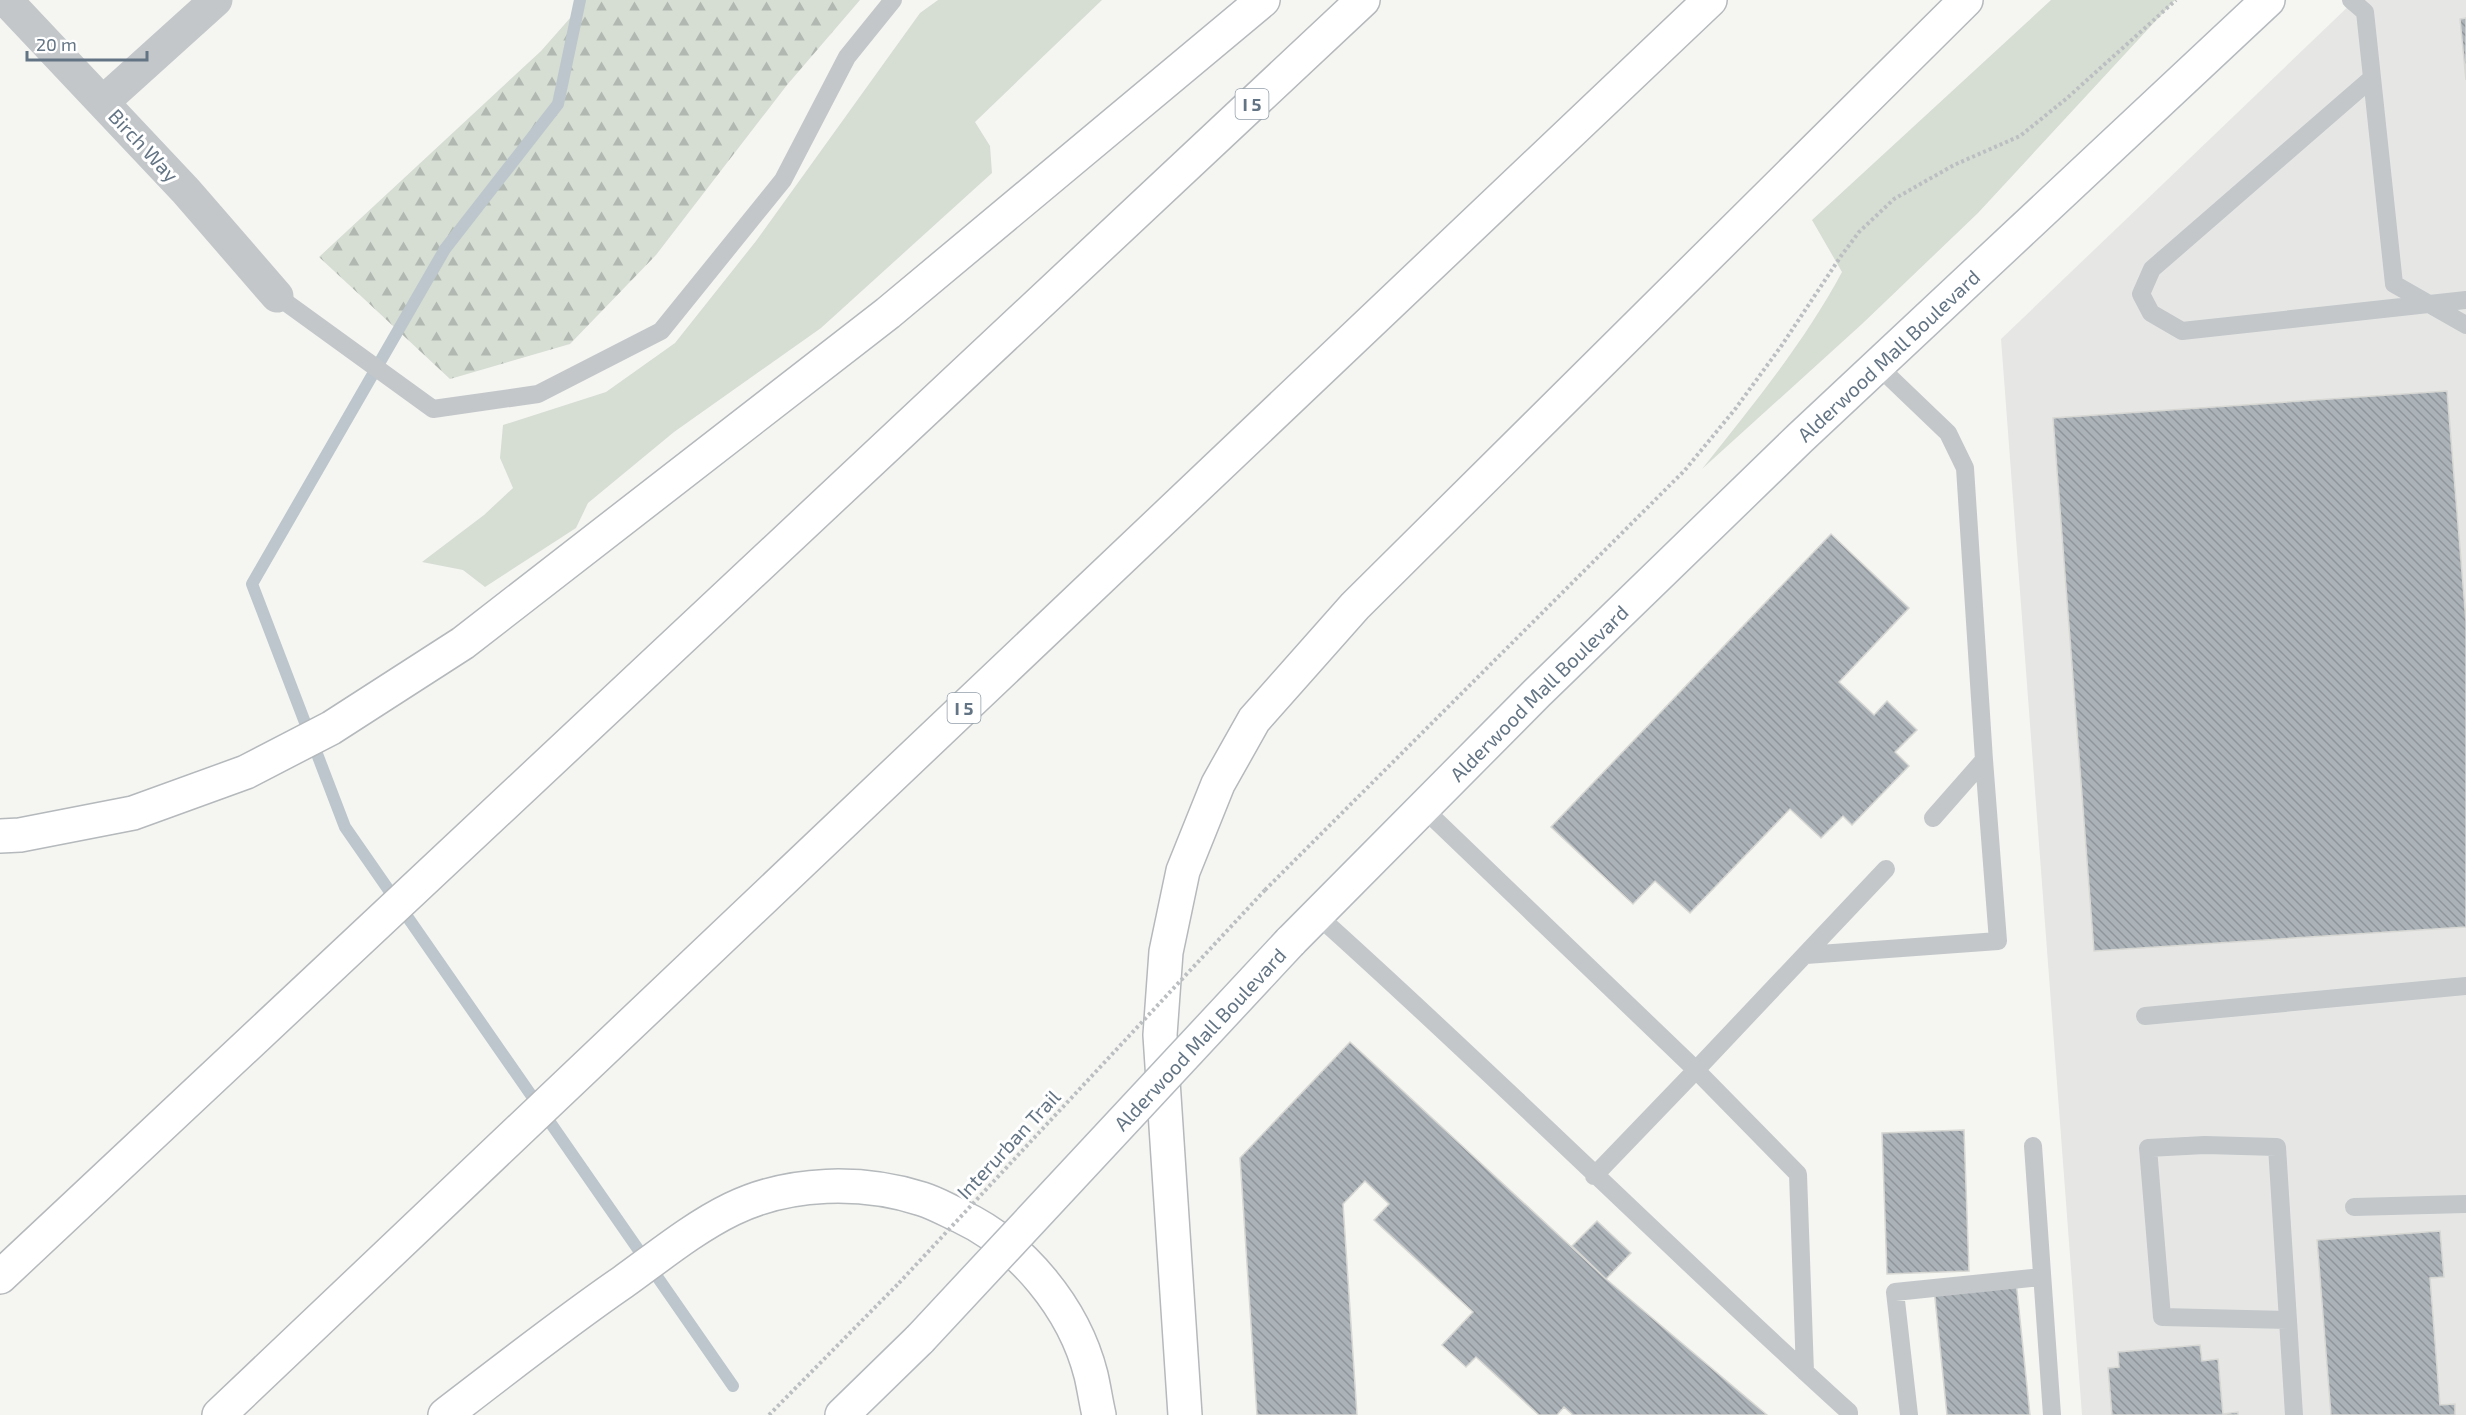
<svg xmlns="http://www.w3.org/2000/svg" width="2466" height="1415" font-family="'Exo 2',sans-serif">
<defs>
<pattern id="forest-firs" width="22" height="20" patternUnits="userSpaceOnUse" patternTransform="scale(1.5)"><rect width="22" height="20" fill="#d6ddd3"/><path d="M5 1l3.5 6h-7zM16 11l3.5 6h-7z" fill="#b1b8b1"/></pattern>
<pattern id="building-back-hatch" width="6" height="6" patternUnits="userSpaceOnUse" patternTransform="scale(1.5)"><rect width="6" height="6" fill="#abb2b8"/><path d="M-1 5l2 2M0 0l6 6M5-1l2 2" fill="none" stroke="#8f959b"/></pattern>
</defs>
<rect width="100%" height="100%" fill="#f5f6f2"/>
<path fill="#e6e7e5" d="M2355,0H2466V1415H2082L2001,339Z"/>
<path fill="#d6ddd3" d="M938,0H1102L975,122L990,146L992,173L821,328L674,432L588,503L576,528L485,587L463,570L422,562L484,515L513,488L500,458L503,425L606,392L675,343L756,241L920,13Z
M2051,0H2175L1978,213L1862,324L1702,469C1752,406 1804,343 1842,272L1812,220Z"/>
<path fill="url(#forest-firs)" d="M586,0H860L787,85L656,255L570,344L450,379L319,257L541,51Z"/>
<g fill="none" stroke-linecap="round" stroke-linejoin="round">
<path stroke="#bcc6cc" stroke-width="12" d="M580,0L558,104L445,249L252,584L345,827L733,1386"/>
</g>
<path fill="url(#building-back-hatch)" stroke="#d7d7d4" stroke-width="1.5" d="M2466,18V80L2460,19Z
M2447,391L2466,621V927L2094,951L2053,418Z
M1831,534L1909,608L1839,682L1874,715L1887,701L1917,730L1895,752L1909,766L1852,825L1843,816L1821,838L1790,809L1690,913L1655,881L1633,904L1551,827Z
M1350,1042L1606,1279L1767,1415H1573L1564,1407L1557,1415H1539L1476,1357L1466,1367L1442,1345L1473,1312L1374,1220L1389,1204L1365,1181L1343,1204L1357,1415H1257L1240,1158Z
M1964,1130L1969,1271L1887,1274L1882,1133Z
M1597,1221L1631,1253L1606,1279L1572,1246Z
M2440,1231L2444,1277L2430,1278L2440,1405L2455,1404V1415H2331L2317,1240Z
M2016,1281L2030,1415H1947L1934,1289Z
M2200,1345L2202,1361L2218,1359L2223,1414L2238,1412V1415H2112L2108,1368L2119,1367L2118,1352Z"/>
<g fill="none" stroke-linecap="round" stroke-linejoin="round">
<g stroke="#b5babf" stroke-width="36">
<g id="secondary">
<path id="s1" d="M1290,942L1537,693L1800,438L2268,0"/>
<path d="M842,1415L920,1339"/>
</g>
</g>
<g stroke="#b5b9bc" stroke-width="36">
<path id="highway" d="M0,836L20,835L133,813L246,772L331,728L463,643L888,313L1263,0
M0,1277L1363,0
M219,1415L1710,0
M445,1415C504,1370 562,1324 623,1282C658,1257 693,1228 732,1209C790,1181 862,1180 922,1199C935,1203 947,1210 960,1216C1022,1245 1074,1308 1091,1375C1094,1388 1096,1402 1099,1415
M1185,1415L1160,1035L1166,952L1183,871L1218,784L1254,720L1355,606L1966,0"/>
</g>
<path stroke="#bcbfc1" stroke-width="4" stroke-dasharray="3 3" stroke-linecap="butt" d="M1265,890L1685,470L1736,408L1782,345L1841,256L1859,232L1894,199L1954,165L2020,136L2066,99L2176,0
M769,1415L899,1283"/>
<path stroke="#c3c7ca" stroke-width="18" d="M2351,0L2365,12L2394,284L2466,325
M2372,78L2152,269L2141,294L2151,313L2182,331L2466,300
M277,296L433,409L538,394L661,331L783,180L847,57L893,0
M1877,365L1948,433L1965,468L1984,760L1933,818
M1423,808L1696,1070L1886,869
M1317,915C1498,1077 1669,1249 1849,1412V1415
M1806,955L1998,941L1984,760
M2145,1016L2466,986
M2033,1146L2052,1415
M1594,1176L1696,1070L1798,1174L1805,1372
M2354,1207L2466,1204
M2288,1320L2162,1317L2148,1148L2205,1145L2277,1147L2294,1415
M1909,1415L1895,1292L2042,1277"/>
<path stroke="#c3c7ca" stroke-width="33" d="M6,0L186,191L277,296
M103,102L216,0"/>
<use href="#secondary" stroke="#fff" stroke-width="33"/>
<use href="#highway" stroke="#fff" stroke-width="33"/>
<g stroke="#b5babf" stroke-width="36" stroke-linecap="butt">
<g id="secondary-bridge">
<path id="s2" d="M920,1339L1290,942"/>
</g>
</g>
<path stroke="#bcbfc1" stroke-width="4" stroke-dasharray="3 3" stroke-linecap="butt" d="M899,1283L1265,890"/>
<use href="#secondary-bridge" stroke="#fff" stroke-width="33"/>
</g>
<g text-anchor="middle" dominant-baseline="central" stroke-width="6" stroke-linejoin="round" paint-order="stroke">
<g fill="#fff" stroke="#929ea9" stroke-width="1.5">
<rect x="1235.5" y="89" width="33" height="30" rx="4.5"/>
<rect x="947.5" y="693" width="33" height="30" rx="4.5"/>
</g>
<g font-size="18" font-weight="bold" fill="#637484">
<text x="1252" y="104">I 5</text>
<text x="964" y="708">I 5</text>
</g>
<g font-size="20" fill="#637484" stroke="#fff">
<text transform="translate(144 145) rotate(47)">Birch Way</text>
<text stroke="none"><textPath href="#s1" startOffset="838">Alderwood Mall Boulevard</textPath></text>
<text stroke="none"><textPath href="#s1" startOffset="352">Alderwood Mall Boulevard</textPath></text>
<text stroke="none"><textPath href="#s2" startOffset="410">Alderwood Mall Boulevard</textPath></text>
<text transform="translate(1008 1144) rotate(-47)">Interurban Trail</text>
</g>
</g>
<path d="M27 51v9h120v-9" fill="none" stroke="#637484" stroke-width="3"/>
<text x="36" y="51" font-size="18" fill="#637484" stroke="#ffffff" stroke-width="4.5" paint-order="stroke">20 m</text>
</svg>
